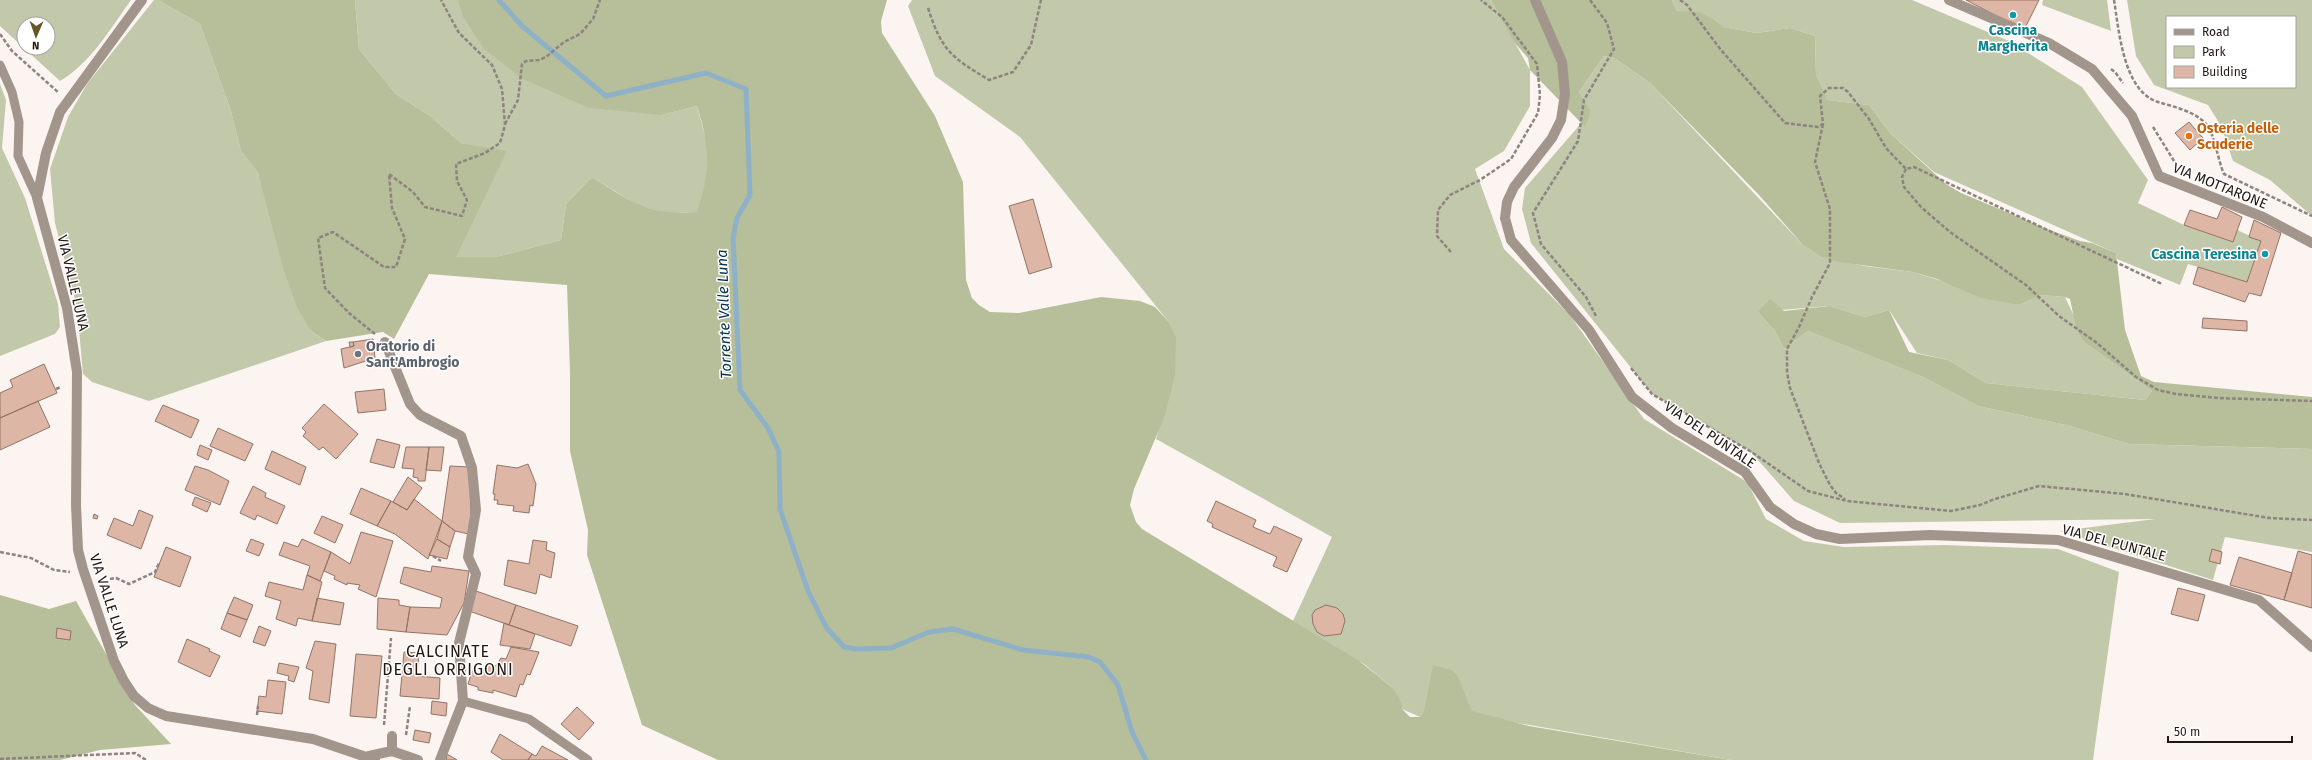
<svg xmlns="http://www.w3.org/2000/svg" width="2312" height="760" font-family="'Fira Sans',sans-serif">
<rect width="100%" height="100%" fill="#fbf4f1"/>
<path fill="#c2c9aa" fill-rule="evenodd" d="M0,0H131C111,28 90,64 60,81L24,48H48V24H24V48L0,26Z
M154,0H158L200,24L231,111L241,151L258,173L274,226L311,331L326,341L149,401L92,382L83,374L77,307L55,223L50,169L68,117L87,84Z
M355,0H457L462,15L662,115L697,106L708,147L707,181L698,212L668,213L639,206L592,177L566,204L561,240L496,257H455L506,152L461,143L430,116L396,94L359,49Z
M912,0H1491L1530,70V106L1504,151L1475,169L1504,249L1569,314L1644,419L1747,482L1766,519L1804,541L1844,547L1944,545L2058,549L2119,572L2093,760H1731L1506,721L1472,712L1465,696L1435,706L1420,717L1402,709L1393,688L1364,664L1293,621L1332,537L1156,439L1175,376L1168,321L1020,137L935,76L908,6Z
M1672,0H1912L2009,41L2082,87L2148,180L2138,203L2184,225L2233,242L2237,230L2261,241L2247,282L2188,264L2180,285L2117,259L2116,253L1934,172L1890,133L1869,105L1828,100L1816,74L1815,36L1790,28L1757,33L1722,27L1716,21L1677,11Z
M2043,0H2107L2111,31L2042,5Z
M2127,0H2312V216L2270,180L2233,161L2221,126L2208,105L2154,85L2136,56ZM2167,17H2295V87H2167Z
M1604,56L1616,59L1650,83L1803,245L1821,257L1865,266L1913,272L2019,305L2041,295L2065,297L2074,316L2077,332L2084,342L2152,391L2145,400L1986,383L1948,360L1917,353L1889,310L1865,317L1830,306L1758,312L1775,331L1784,349L1808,331L1923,377L1978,406L2066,425L2129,444L2312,449V552L2225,537L2213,580L2060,531L2155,519L1840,523L1794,501L1750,451L1652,394L1531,243L1522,209L1525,188L1591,112L1579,92Z
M0,84L6,100L2,148L25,198L58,304L60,327L55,334L0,356Z"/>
<path fill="#b6be9a" d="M158,0H355L359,49L396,94L430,116L461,143L507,151L456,257H496L561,240L566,204L592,177C634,203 646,215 697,212C711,171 710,147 697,106L662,115L589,108L523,79L484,49L462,15L457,0H887L881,21L882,33L935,116L963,182L966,280L972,298L979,305L990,312L1019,313L1101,297L1140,301L1155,307L1168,321L1176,337L1175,376L1164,418L1134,489L1130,505L1136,522L1142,529L1358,660L1393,688L1401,702L1402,709L1410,717H1420L1424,712L1433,665L1452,670L1458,677L1472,711L1529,726L1731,760H718L642,725L587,555L588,530L570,451V372L567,285L429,274L394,339L383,332L326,341L311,331L297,307L284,271L258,173L241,151L231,111L200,24Z
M1491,0H1672L1677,11L1699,12L1716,21L1723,27L1757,33L1790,28L1815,36L1816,74L1828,100L1869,105L1890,133L1946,184L1961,193L2047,229L2080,241L2092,243L2116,253L2125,330L2141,376L2154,382L2312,397V449L2129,444L2066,425L1978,406L1923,377L1808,331L1784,349L1775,331L1758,312L1770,299L1784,311L1830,306L1865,317L1889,310L1909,352L1948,360L1986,383L2145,400L2152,391L2084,342L2077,332L2070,299L2065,297L2041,295L2019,305L1981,298L1937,279L1913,272L1839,262L1821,257L1803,245L1759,195L1650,83L1616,59L1604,56L1579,92L1591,111L1585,127L1530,70L1528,58L1514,42Z
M0,595L49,609L76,601L135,705L171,744L100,750L60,760H0Z"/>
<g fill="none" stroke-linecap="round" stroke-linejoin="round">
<path stroke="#8fb1c8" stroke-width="5" d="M499,0L522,26L606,96L706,73L746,89L750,195L737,218L733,238L740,390L768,428L779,452L780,509L808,591L826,627L844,647L856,649L891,648L929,632L953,629L1023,650L1089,657L1100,662L1118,685L1132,732L1146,760"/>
</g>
<path fill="#ddb6a6" stroke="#937365" d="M1966,0H2039L2024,30Z
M2189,122L2203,138L2190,150L2175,133Z
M1033,199L1052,267L1029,274L1009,206Z
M2222,207L2242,217L2233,242L2184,225L2190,210L2217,219Z
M2254,220L2281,233L2261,296L2249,293L2245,302L2193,284L2198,267L2247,282L2261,241L2249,237Z
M2203,318L2247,321V331L2202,328Z
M373,339L375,358L344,368L341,349L354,346L353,342Z
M349,342H353L354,346L350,347Z
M44,364L57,393L0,418V393L13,387L10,380Z
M384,389L386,410L358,413L355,392Z
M38,401L50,427L0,450V418Z
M324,404L358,434L336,459L323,447L319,450L303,436L306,432L302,428Z
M163,405L199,420L191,438L155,421Z
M218,428L253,444L245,461L210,446Z
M377,439L400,445L394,468L370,462Z
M200,445L212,450L208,460L197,455Z
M406,447H429L425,481H418V478L413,477L414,469L402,468Z
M429,447H444L441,471L426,470Z
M272,451L306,467L300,485L265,469Z
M528,464L536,484L533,506L530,505L529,513L513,511L514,506L497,504L498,500H494L495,494H493L497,465L517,468Z
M195,466L208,470L229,481L220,505L185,490Z
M450,466L469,467L471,513L469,534L455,531L442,521Z
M408,477L422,488L407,510L393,502Z
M253,486L266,493L265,497L285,506L277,524L257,515L255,520L240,513Z
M361,488L391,501L377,526L350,514Z
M195,497L211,503L207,512L192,505Z
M414,499L442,521L428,559L395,534L377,526L391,501L407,510Z
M1216,501L1256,520L1253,527L1270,534L1274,526L1302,539L1287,572L1273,566L1277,557L1212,527L1213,524L1207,521Z
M139,510L153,516L141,549L107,535L114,518L133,526Z
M94,514L98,516L97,519L93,518Z
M322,516L343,525L335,543L314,533Z
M442,521L455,531L450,547L437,539Z
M361,532L393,541L376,597L358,589L360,585L347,583V585L334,579L335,576L324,571L331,552L350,564Z
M251,539L264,544L259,556L246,551Z
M302,539L331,552L320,581L307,575L310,566L279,555L284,542L298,547Z
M437,539L450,547L447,559L429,555Z
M533,540L547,542L546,550L555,553L551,578L540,574L536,594L504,585L508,560L529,564Z
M166,547L191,557L180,587L154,577Z
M2212,549L2222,552L2220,564L2209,561Z
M2298,551L2312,555V608L2284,600Z
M2239,557L2292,573L2284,600L2230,585Z
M432,566L469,571L464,603L447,635L406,632L410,607L440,608L442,598L400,583L404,567L431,572Z
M307,575L322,582L312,621L298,618L296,626L276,619L281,601L265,596L269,582L303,590Z
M2178,588L2205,595L2198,621L2171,614Z
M476,591L516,605L509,625L469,611Z
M234,597L253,605L247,620L227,613Z
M317,598L344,603L340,625L312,621Z
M378,598L399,600V605L410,607L406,632L377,629Z
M516,605L578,626L571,646L509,625Z
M1326,605L1337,608L1343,614L1345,621L1341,634L1324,636L1317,632L1313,624L1312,615L1315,610Z
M227,613L247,620L240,637L221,629Z
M504,623L535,634L530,649L500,645Z
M259,626L271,631L265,646L253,642Z
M57,628L71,631L70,640L56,638Z
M187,639L210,649L209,651L220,656L210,677L178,662Z
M315,641L336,644L329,703L309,699L313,671L306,668Z
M511,647L539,652L530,675L527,674L523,685L520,684L516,697L493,690V693L478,690V687L468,684L472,671L482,674L486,663L496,666L501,658L506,659Z
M404,652L419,653L417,676L440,678L439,699L400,696Z
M356,654L382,656L376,718L350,716Z
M279,663L299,667L294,682L288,680L289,676L277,673Z
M268,680L286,682L282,714L257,711L259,696L266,697Z
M432,701L447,703L446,716L431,714Z
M577,707L594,723L579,740L561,724Z
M415,730L431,733L429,743L413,740Z
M500,734L532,754L528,760H503L491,752Z
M542,746L568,760H528L532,754L536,756Z
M447,754L457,760H446Z"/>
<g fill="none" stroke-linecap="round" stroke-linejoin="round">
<path stroke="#8d8480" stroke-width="2.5" stroke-dasharray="4 2" stroke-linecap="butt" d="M1590,0L1607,23L1614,49L1584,100L1578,141L1533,213L1541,244L1586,297L1596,316
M1680,0L1687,5L1721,50L1785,123L1818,127L1823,124L1820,96L1829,88H1843L1848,92L1869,119L1886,148L1906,169L1914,167L2162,284
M2114,0C2119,30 2123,91 2158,102C2174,107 2195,111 2207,125C2215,136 2218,161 2224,174L2312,216
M928,8C942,51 951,57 989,80L1013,72L1031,45L1041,0
M0,34L12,51L59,93
M2111,69L2115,72L2123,83
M505,124L518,100L522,64L526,61L539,60L546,57L564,42L580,34L593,19L600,0
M1823,124L1815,162L1830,209V263L1812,297L1799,327L1787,349V372L1790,388L1819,463L1830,485L1836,493L1845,499
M2153,127L2179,169
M1906,169L1902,177L1904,187L1921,207L1950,232L2026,285L2059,316L2097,343L2136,377L2158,390L2176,394L2218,398L2312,401
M1451,252L1437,236L1438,210L1450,195L1480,180L1511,159L1538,113L1540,95L1537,64L1502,17L1481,0
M375,334L349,313L325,288L318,238L333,232L384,267H396L405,239L392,208L389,174L413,192L425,207L462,216L467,200L457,181L456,164L485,153L500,143L505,125L502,89L492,65L459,33L441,0
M1631,368L1652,394L1750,451L1808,491L1847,501L1951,511L1980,505L1995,499L2039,486L2125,494L2269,518L2312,520
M56,389L61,387
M0,552L31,558L54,570L70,572
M433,556L441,561
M110,579L116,578L129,584L155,572L159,563
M257,715L258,706
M384,725L391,638
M406,735L410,706
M0,759L135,753L146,760"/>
<path stroke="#a2968c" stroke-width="9" d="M0,65L12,92L19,122L18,156L37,198
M463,701L529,719L588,760"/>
<path stroke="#a2968c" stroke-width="10" d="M1535,0L1562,62L1565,94L1561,120L1552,138L1514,187L1507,202L1505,218L1511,240L1589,330L1632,397L1672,428L1745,472L1770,507L1794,524L1816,534L1840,539L1930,535L2058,540L2259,600L2312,647
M1949,0L2049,43L2092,69L2132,116L2159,176L2263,217L2312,243
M385,342L410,404L420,415L461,436L472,468L476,510L468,557L476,574L459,643L463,701L440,760
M392,736V751
M369,756L392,751L418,760"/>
<path stroke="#a2968c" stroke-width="10" d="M142,0L60,112L46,153L37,198L67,308L77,372L76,505L78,550L83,569L114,661L124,681L134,696L148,708L166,716L313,739L375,760"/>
</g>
<g fill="#0f9aa8" stroke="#fff" stroke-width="1.5">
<circle cx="2013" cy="15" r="4"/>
<circle cx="2265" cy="254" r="4"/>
</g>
<circle fill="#e8710a" stroke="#fff" stroke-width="1.5" cx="2189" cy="136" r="4"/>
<circle fill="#6b7280" stroke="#fff" stroke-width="1.5" cx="358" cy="354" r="4"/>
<g text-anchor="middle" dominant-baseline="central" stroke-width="3" stroke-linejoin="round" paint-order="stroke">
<g font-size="14" font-weight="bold" fill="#0d838f" stroke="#fff">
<text x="2013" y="30">Cascina<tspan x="2013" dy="16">Margherita</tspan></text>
<text x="2257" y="254" text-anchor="end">Cascina Teresina</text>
</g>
<g font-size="14" font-weight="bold" fill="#c56008" stroke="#fff" text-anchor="start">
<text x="2197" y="128">Osteria delle<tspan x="2197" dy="16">Scuderie</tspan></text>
</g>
<g font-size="14" fill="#221611" stroke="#fff">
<text transform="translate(2220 186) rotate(22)">VIA MOTTARONE</text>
<text transform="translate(73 283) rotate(77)">VIA VALLE LUNA</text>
<text transform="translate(1710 435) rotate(34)">VIA DEL PUNTALE</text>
<text transform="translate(2114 543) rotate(15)">VIA DEL PUNTALE</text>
<text transform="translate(109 601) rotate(72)">VIA VALLE LUNA</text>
</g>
<g font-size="14" font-weight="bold" fill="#5b616d" stroke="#fff" text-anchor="start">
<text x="366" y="346">Oratorio di<tspan x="366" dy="16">Sant'Ambrogio</tspan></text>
</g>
<g font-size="15" font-style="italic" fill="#023049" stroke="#fff">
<text transform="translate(724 314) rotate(-92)">Torrente Valle Luna</text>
</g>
<g font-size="16" letter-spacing="1" fill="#221611" stroke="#fff">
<text x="448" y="651">CALCINATE<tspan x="448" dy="18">DEGLI ORRIGONI</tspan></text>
</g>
</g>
<rect x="2166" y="16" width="130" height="72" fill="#ffffff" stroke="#a7a2a0"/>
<rect x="2174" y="29" width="20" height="6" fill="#a2968c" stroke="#a7a2a0"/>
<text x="2202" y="36" font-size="12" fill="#221611">Road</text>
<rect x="2174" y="46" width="20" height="12" fill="#c2c9aa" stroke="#a7a2a0"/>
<text x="2202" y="56" font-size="12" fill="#221611">Park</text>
<rect x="2174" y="66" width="20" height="12" fill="#ddb6a6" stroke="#a7a2a0"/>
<text x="2202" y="76" font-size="12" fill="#221611">Building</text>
<g transform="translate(36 36) rotate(182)"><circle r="19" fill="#ffffff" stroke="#a7a2a0"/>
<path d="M0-3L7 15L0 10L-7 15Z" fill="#6a5524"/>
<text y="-6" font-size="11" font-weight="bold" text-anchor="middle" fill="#221611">N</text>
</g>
<path d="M2168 736v6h124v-6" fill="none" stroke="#221611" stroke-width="2"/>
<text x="2174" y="736" font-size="12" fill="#221611" stroke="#ffffff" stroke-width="3" paint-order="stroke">50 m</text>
</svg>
